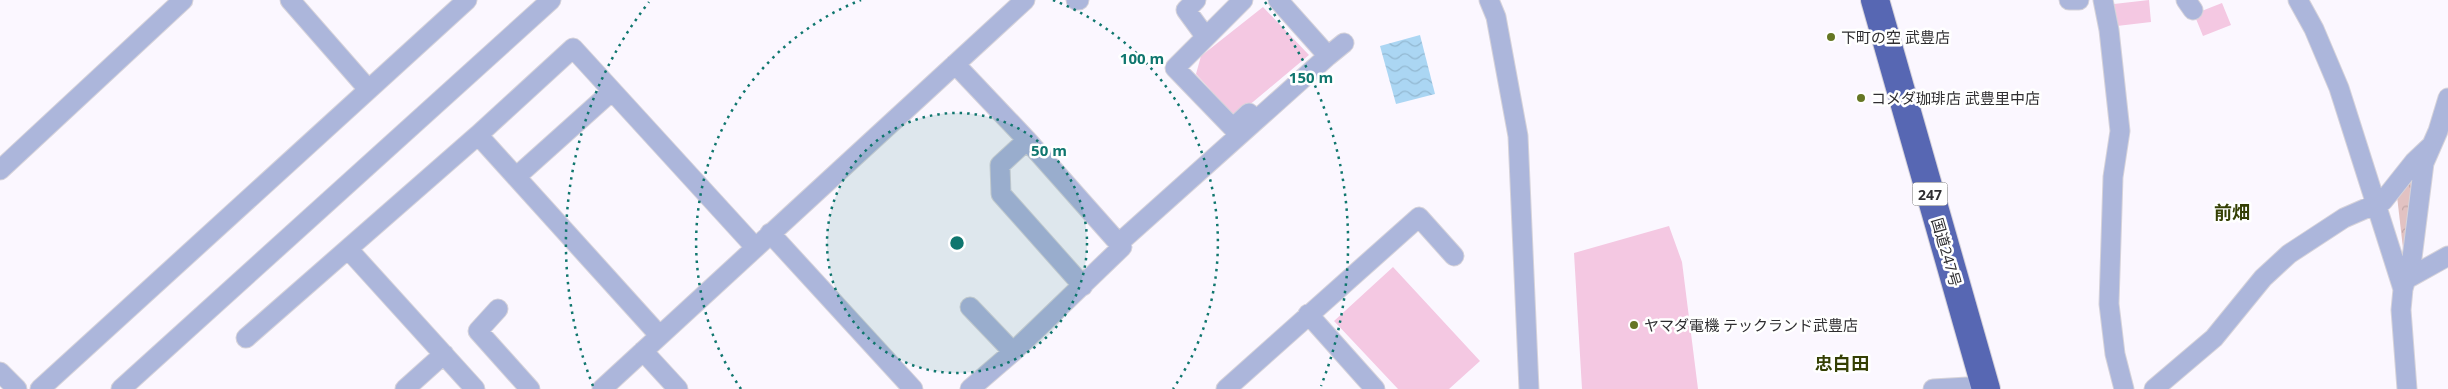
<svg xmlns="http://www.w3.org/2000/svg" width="2448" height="389" font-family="'Open Sans','Noto Sans JP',sans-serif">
<defs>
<pattern id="forest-crowns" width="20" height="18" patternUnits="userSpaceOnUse" patternTransform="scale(1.25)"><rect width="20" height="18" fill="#e2c2c2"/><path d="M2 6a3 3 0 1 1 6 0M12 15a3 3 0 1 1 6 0" fill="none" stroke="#c2a7a7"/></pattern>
<pattern id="water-waves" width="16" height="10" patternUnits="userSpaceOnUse" patternTransform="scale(1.25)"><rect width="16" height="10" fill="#abd6f3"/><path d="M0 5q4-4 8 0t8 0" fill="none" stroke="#93b8d1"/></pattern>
</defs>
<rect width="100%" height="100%" fill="#fbf7ff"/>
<path fill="url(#forest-crowns)" d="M2412,175L2419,177L2404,257L2397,196Z"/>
<path fill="url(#water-waves)" d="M1420,35L1435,94L1396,104L1380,46Z"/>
<path fill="#f4c8e2" d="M2149,0L2151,22L2117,26L2114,4Z
M2222,3L2231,25L2203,36L2194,14Z
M1263,7L1309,55L1235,117L1196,74L1201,56Z
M1669,226L1682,262L1698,389H1582L1574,253Z
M1393,267L1480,361L1449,389H1398L1334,321Z"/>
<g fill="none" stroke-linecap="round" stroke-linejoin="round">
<g stroke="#d6d3da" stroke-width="21">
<path id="minor" d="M290,0L368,89
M1076,0H1079
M1196,0L1186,10L1205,36
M1243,0L1175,68L1233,128L1249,113
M1489,0L1496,17L1518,136L1529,389
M2069,0H2079
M2103,0L2109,30L2120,131L2113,177L2109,304L2115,354L2124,389
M2186,0L2193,10
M2298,0L2314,29L2339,88L2403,289
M1328,56L1344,43
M955,64L1027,140L1122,247L1013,352L970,389
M478,135L659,335
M1027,140L1000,165L1001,194L1083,286
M0,170L183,0
M516,177L612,91
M770,233L913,389
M1119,243L1328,56L1278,0
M348,249L475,389
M2405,280L2448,256
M970,307L1013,352
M498,309L478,331L530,389
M1308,314L1375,389
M246,338L478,135L573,48L755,247
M643,351L678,389
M0,372L17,389
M40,389L467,0
M121,389L551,0
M405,389L444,354
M602,389L1025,0
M1226,389L1419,217L1454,256
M1933,389L1985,386
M2154,389L2214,338L2263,278L2289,254L2344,218L2383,201L2414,162L2432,145
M2407,389L2401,310L2403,289L2412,258L2424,163L2438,131L2448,98"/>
</g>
<g stroke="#d6d3da" stroke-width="30">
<path id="highway" d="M1875,0L1986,389"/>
</g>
<use href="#minor" stroke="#acb6db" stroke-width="19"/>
<use href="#highway" stroke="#5767b3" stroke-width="28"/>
</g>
<circle cx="957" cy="243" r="130" fill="#0f766e" fill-opacity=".12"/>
<g fill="none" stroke="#0f766e" stroke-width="2.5" stroke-dasharray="2.5 5">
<circle cx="957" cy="243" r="130"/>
<path d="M741 389A261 261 0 0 1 861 0M1053 0A261 261 0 0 1 1173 389"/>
<path d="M593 386A391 391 0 0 1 649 2M1265 2A391 391 0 0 1 1321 386"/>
</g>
<g fill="#657624" stroke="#fff" stroke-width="2">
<circle cx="1831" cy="37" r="5"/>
<circle cx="1861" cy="98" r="5"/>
<circle cx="1634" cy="325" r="5"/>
</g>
<g text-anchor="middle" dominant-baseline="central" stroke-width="5" stroke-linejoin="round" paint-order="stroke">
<rect fill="#fff" stroke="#6d6d6f" stroke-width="1" x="1912.5" y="182.5" width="35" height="23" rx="4"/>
<g font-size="14" font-weight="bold" fill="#2f2e31">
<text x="1930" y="194">247</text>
</g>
<g font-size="15" fill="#2f2e31" stroke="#fff" text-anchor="start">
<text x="1841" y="37">下町の空 武豊店</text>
<text x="1871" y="98">コメダ珈琲店 武豊里中店</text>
<text x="1644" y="325">ヤマダ電機 テックランド武豊店</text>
</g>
<g font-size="15" fill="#2f2e31" stroke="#fff">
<text transform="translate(1947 252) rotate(74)">国道247号</text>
</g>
<g font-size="18" font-weight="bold" fill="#354004" stroke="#fff">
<text x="2232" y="212">前畑</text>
<text x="1842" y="363">忠白田</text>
</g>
</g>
<circle cx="957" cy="243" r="8" fill="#0f766e" stroke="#fff" stroke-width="2.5"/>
<g font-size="15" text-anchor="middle" font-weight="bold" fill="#0f766e" stroke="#fff" stroke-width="5" stroke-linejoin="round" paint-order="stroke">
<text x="1142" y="64">100 m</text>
<text x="1311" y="83">150 m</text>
<text x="1049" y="156">50 m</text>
</g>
</svg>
